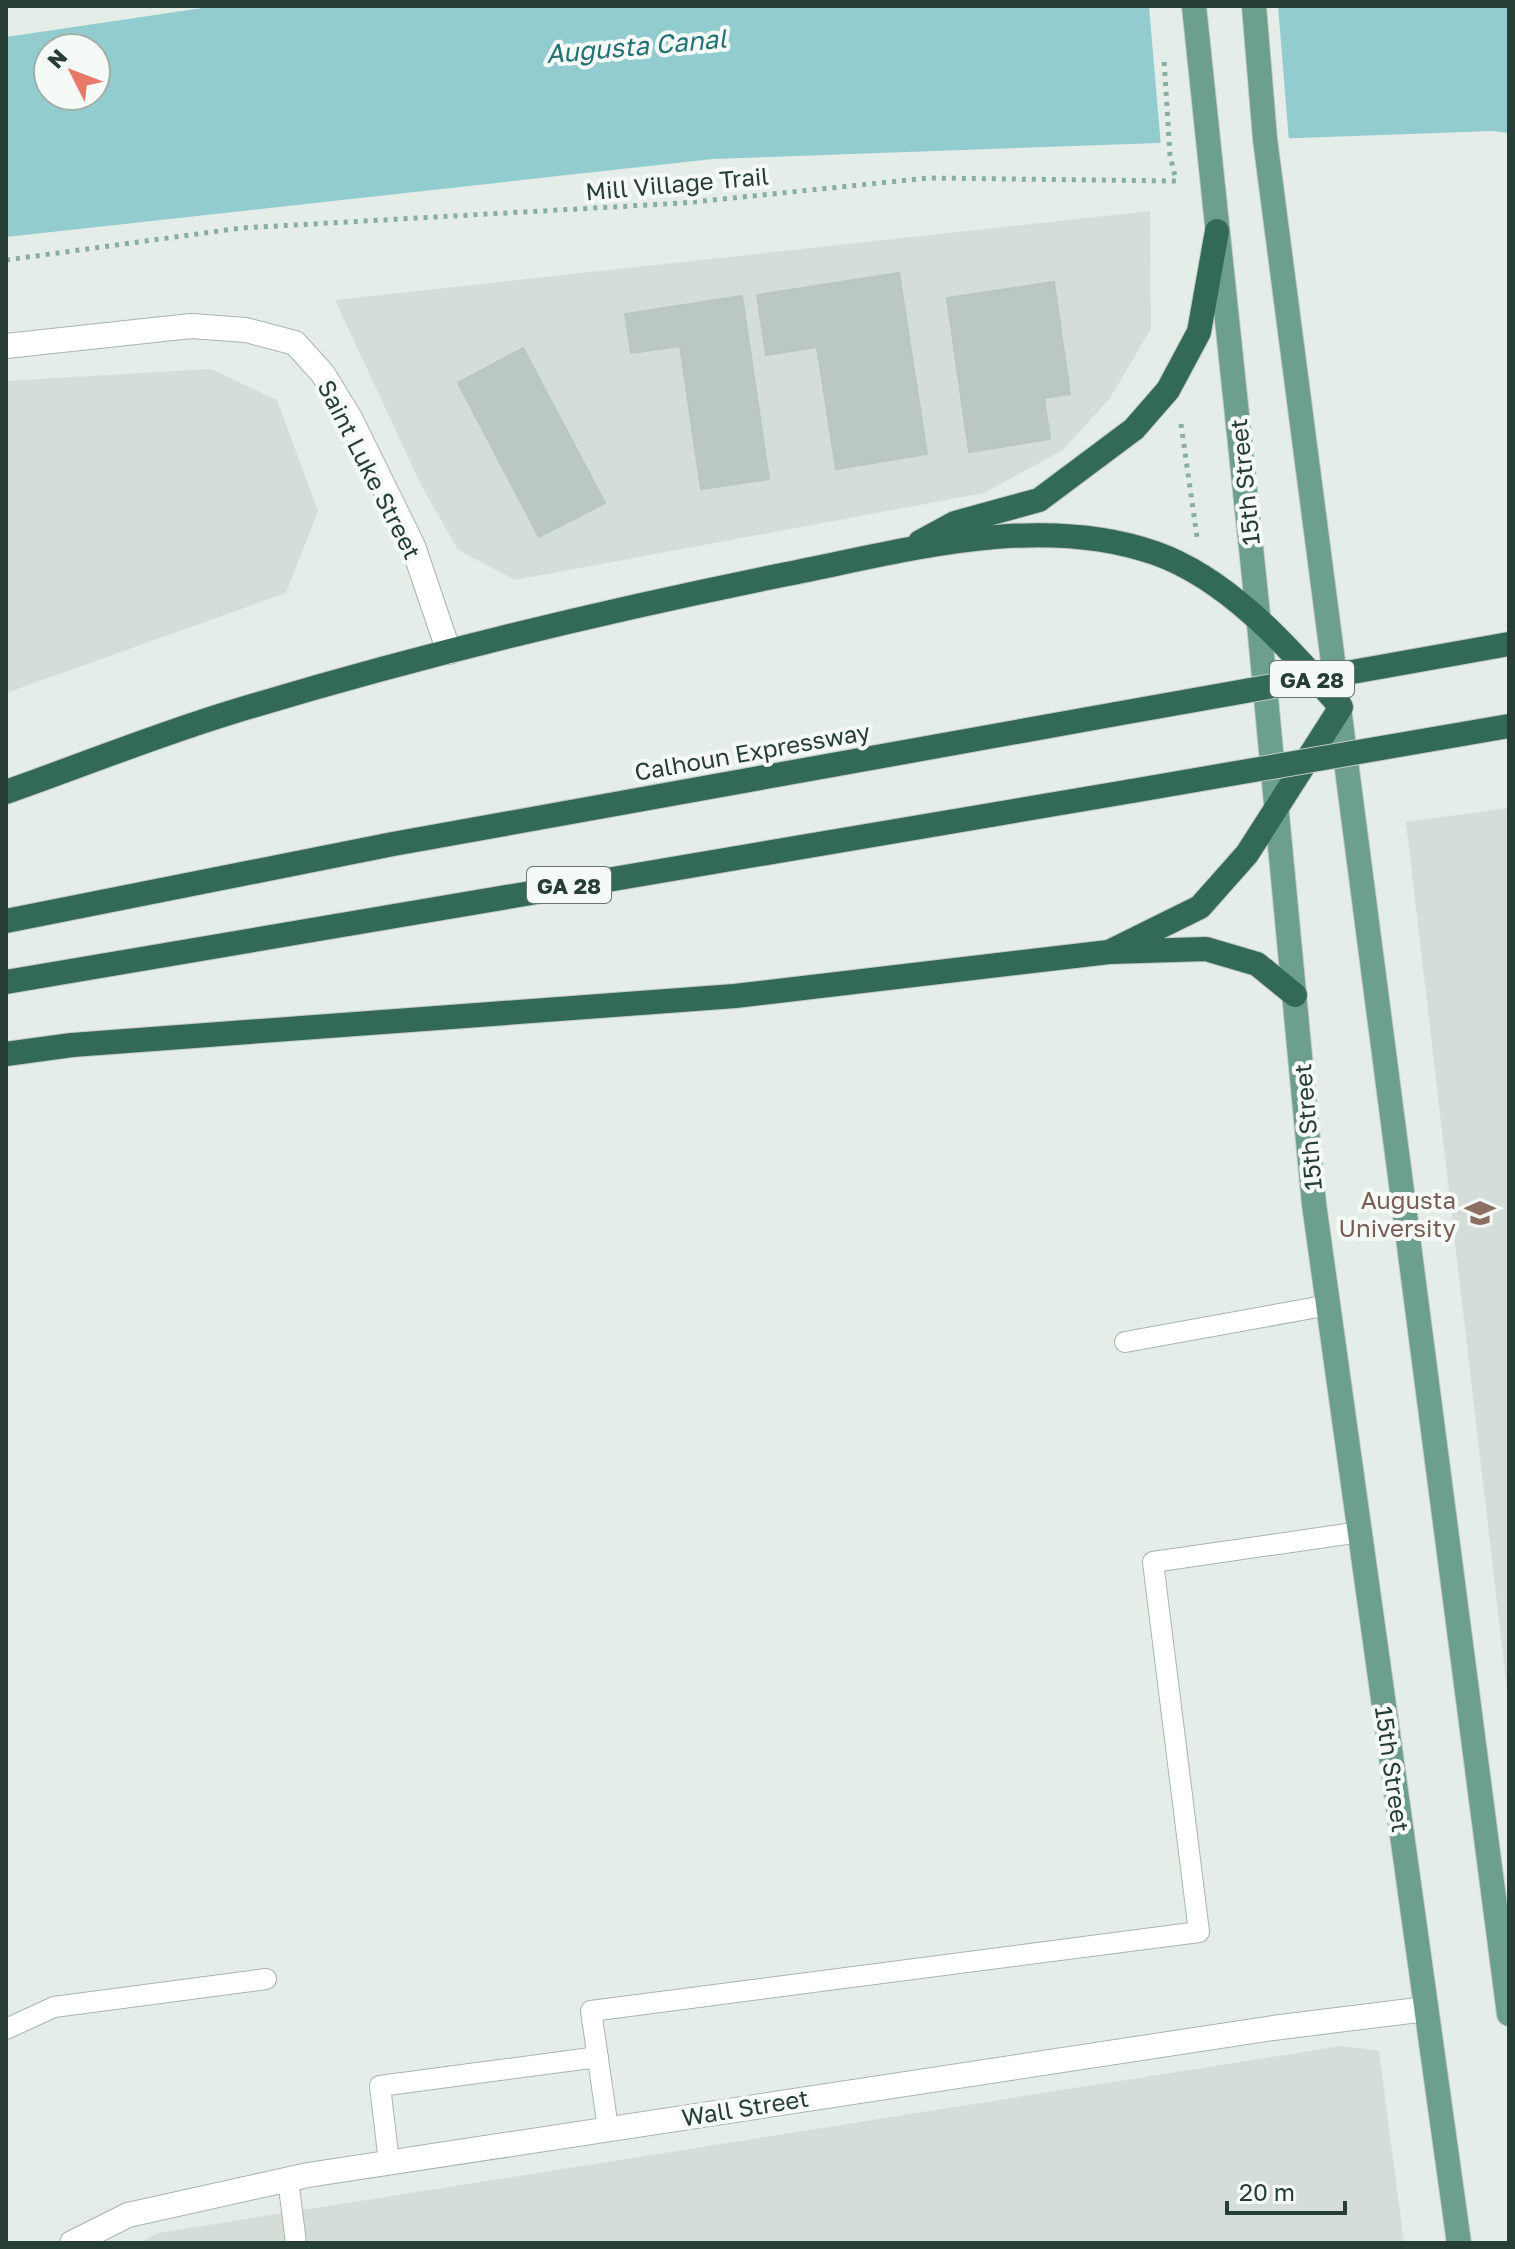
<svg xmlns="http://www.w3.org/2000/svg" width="1515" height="2249" font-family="'Golos Text',sans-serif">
<rect width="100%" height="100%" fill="#e5ede9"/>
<path fill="#d4ddd8" d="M1150,211L1151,329L1110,398L1063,450L984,493L515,580L458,550L421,485L335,300Z
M211,369L277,400L318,511L286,593L6,693V381Z
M1509,808V1706L1406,822Z
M1341,2046L1379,2051L1404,2243H139L158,2233Z"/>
<path fill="#92ccce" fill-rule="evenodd" d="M216,6H1509V133L1493,131L713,159L6,237V37ZM48,48H96V96H48Z"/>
<path fill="#e5ede9" d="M1149,6H1278L1289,142L1161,147Z"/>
<path fill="#bbc8c2" stroke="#b8c7bf" stroke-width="2" d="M899,273L927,454L836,469L817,347L766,355L757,295Z
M1054,282L1070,394L1044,398L1050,439L969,452L947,298Z
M742,296L769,479L701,489L680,346L631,353L625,314Z
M523,348L605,503L539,537L458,383Z"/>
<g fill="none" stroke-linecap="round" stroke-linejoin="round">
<g stroke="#a8b5af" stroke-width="22">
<path id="service" d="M1125,1342L1329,1305
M6,2029L54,2007L266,1979
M608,2128L591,2011L1199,1932L1153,1562L1360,1532
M389,2162L380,2086L598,2057
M288,2179L296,2243"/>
</g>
<g stroke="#a8b5af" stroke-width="26">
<path id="minor" d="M6,346L191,326L246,330L295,343L323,374L350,418L413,546L449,652
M72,2243L128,2215L308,2175L1273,2028L1426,2009"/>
</g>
<g stroke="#c2c9c6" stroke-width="26">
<path id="primary" d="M1194,6L1259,624L1314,1204L1459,2243
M1254,6L1265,139L1509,2014"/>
</g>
<g stroke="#c2c9c6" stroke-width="26">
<path id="motorway" d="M920,542L955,523L1039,500L1134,429L1168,390L1199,332L1217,231
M6,792C80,766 154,736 229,713C412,657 599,612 787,574C904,551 1038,512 1155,553C1231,580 1289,649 1341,707L1247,854L1200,907L1109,952
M6,921L393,844L1116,714
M6,982L1132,791
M6,1054L72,1045L735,996L1109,952L1206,949L1257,964L1295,995"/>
</g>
<path stroke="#88af9e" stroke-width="5" stroke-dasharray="4 6" stroke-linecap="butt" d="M6,260L241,228L683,203L929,178L1176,181L1170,155L1164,59
M1181,424L1197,537"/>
<use href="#service" stroke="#fff" stroke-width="20"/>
<use href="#minor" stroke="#fff" stroke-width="24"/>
<use href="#primary" stroke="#6d9f8d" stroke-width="24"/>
<use href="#motorway" stroke="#336957" stroke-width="24"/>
<g stroke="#c2c9c6" stroke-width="26" stroke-linecap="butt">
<path id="motorway-bridge" d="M1116,714L1509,644
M1132,791L1509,726"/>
</g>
<use href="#motorway-bridge" stroke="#336957" stroke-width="24"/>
</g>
<defs>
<g id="university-bare" transform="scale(2.4)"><path d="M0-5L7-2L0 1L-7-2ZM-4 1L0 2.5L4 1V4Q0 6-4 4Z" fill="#8d6e63" stroke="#f6faf7" stroke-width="2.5" paint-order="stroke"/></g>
</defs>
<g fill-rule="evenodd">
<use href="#university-bare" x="1480" y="1213"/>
</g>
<g text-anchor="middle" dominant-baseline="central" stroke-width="8" stroke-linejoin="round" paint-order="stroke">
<g fill="#f6faf7" stroke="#64766f" stroke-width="2">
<rect x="1270" y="661" width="84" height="36" rx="6"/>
<rect x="527" y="867" width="84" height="36" rx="6"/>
</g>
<g font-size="22" font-weight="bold" fill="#263e35">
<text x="1312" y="679">GA 28</text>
<text x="569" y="885">GA 28</text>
</g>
<g font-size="24" fill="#263e35" stroke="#f6faf7">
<text transform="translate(677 183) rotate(-5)">Mill Village Trail</text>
<text transform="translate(370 469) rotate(63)">Saint Luke Street</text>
<text transform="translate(1244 482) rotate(-96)">15th Street</text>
<text transform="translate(752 751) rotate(-10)">Calhoun Expressway</text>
<text transform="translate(1307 1127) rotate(-95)">15th Street</text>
<text transform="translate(1393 1769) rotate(82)">15th Street</text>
<text transform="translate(745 2107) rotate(-9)">Wall Street</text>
</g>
<g font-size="24" fill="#785e54" stroke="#f6faf7" text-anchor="end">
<text x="1456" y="1199">Augusta<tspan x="1456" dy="28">University</tspan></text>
</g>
<g font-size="26" font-style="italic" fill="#237276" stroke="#f6faf7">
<text transform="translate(636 46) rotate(-5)">Augusta Canal</text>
</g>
</g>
<rect width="1515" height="2249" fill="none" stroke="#263e35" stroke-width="16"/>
<g transform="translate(72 72) rotate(312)"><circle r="38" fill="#f6faf7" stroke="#a3afa9" stroke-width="2"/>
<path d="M0-6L14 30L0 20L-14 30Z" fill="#e87969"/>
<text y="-12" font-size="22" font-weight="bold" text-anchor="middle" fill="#263e35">N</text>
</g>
<path d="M1227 2201v12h118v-12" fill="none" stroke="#263e35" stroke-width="4"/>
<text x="1239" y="2201" font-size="24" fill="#263e35" stroke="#f6faf7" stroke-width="6" paint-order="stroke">20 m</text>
</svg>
